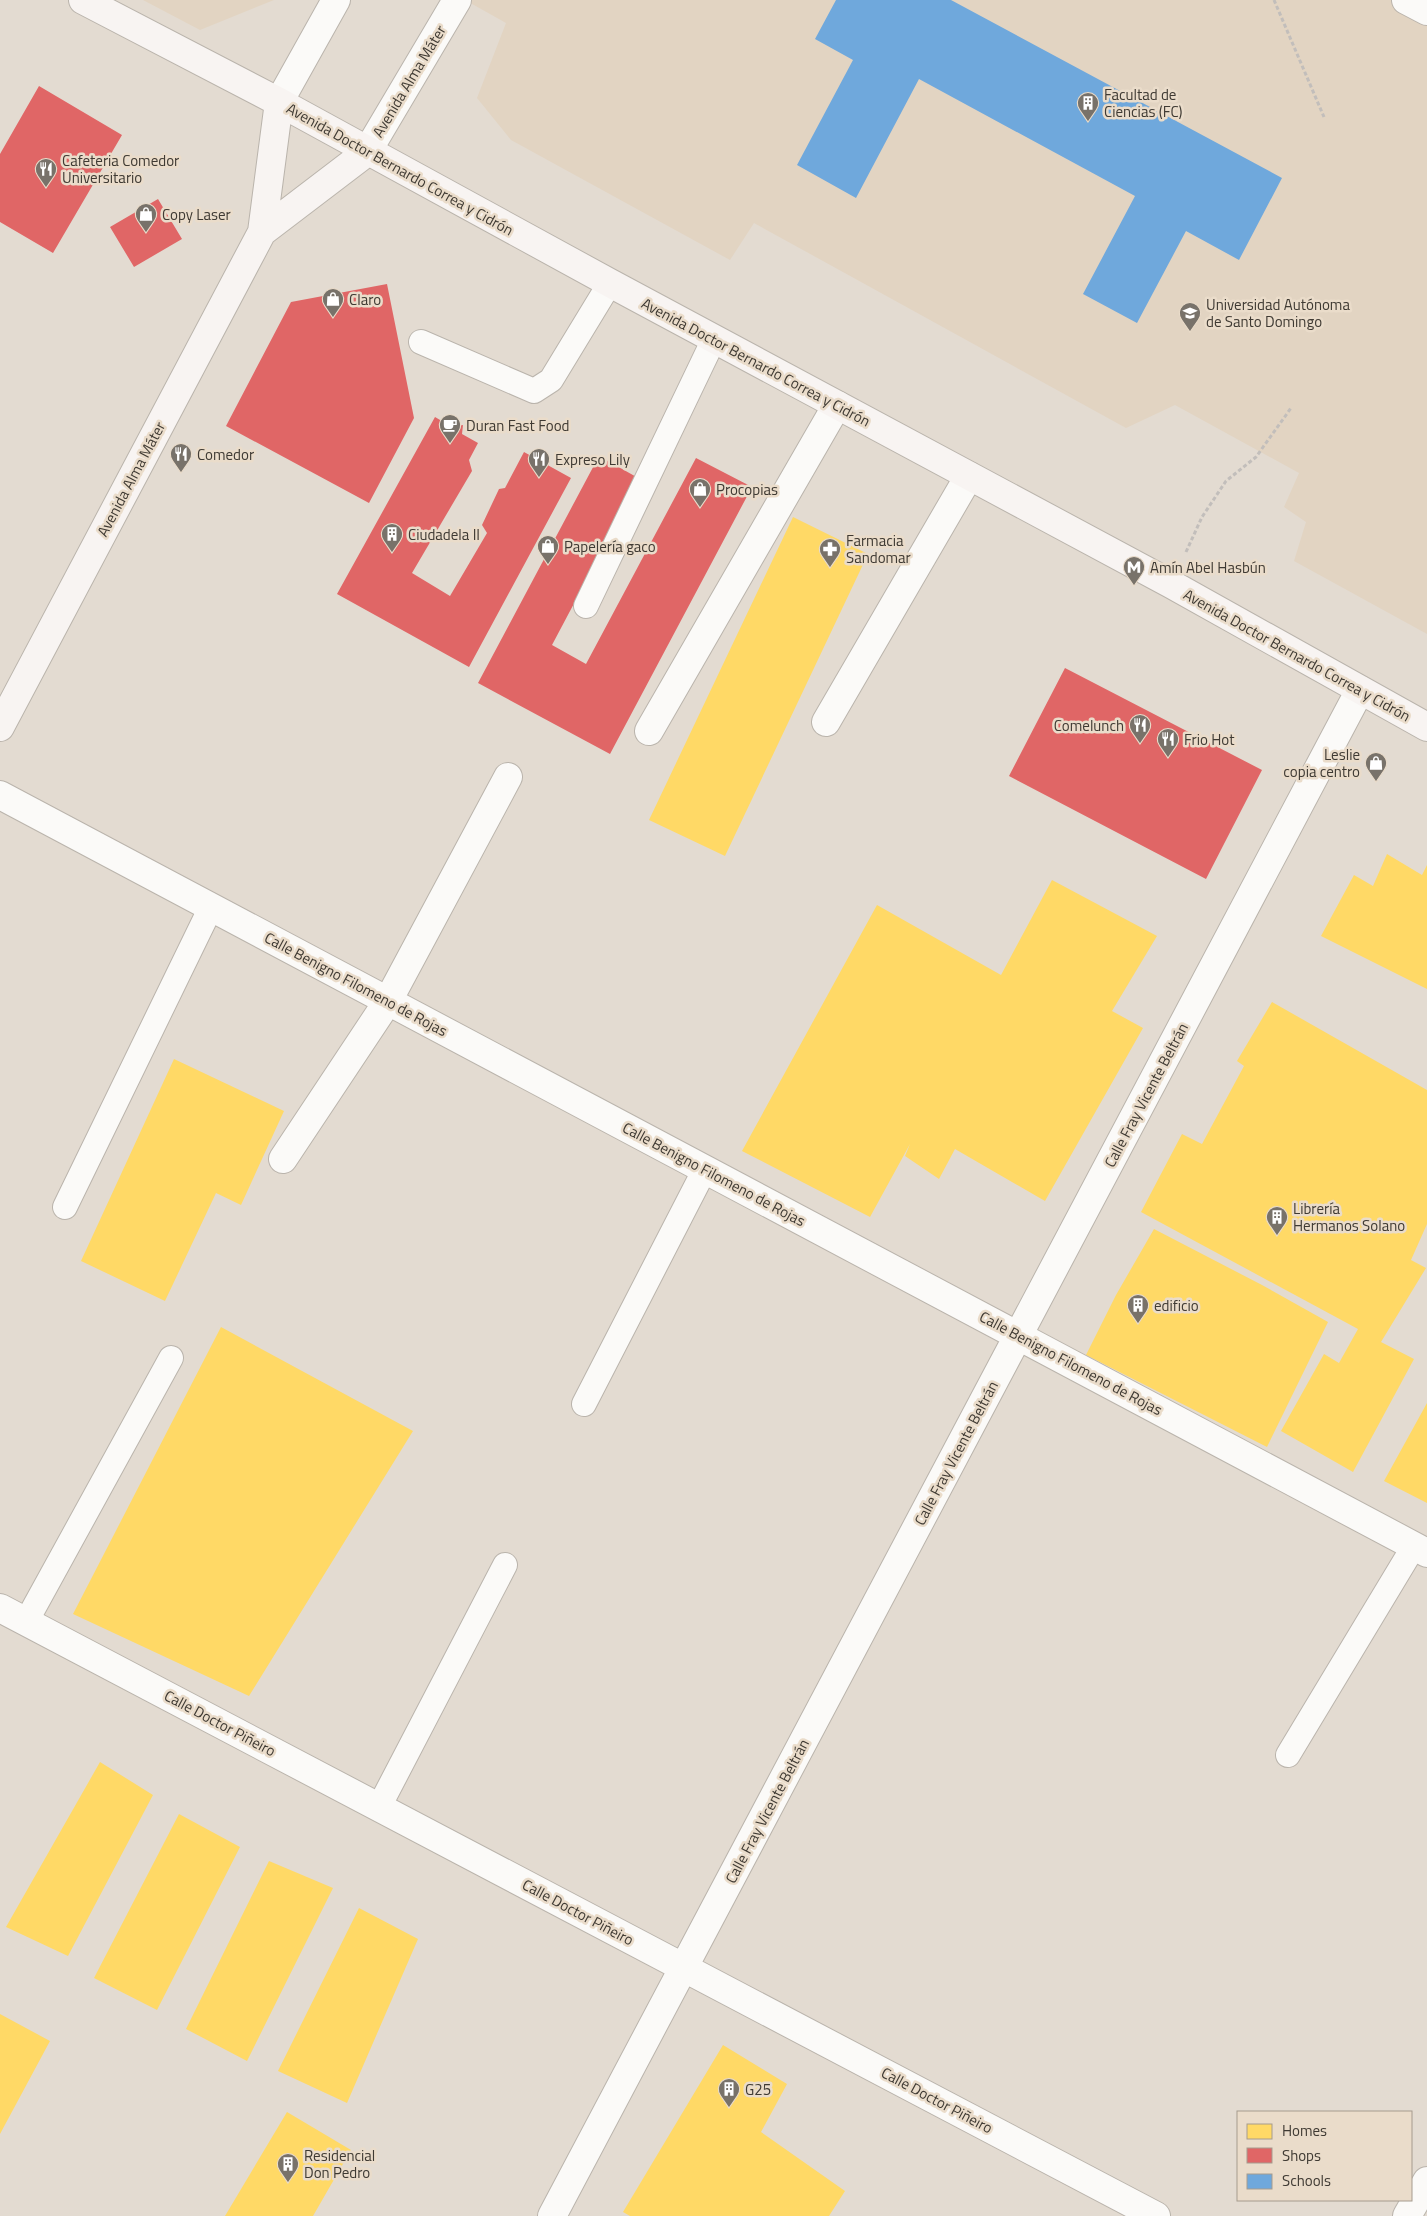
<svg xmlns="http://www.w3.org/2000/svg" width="1427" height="2216" font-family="'Titillium Web',sans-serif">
<rect width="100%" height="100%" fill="#e3dbd1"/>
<path fill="#e2d4c2" d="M143,0H274L200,30Z
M465,0H1427V634L1294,561L1306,522L1284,507L1299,473L1175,405L1126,428L754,223L730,260L511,140L477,98L506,23Z"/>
<path fill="#ffd966" d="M793,517L868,554L725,856L649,820Z
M1387,854L1422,875L1427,865V989L1321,936L1354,875L1373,886Z
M1052,880L1157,936L1112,1011L1143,1028L1045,1201L955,1149L939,1179L905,1156L910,1144L870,1217L742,1151L877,905L1001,975Z
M1272,1002L1427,1090V1224L1411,1260L1426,1268L1381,1342L1414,1359L1353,1472L1281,1431L1324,1354L1339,1363L1358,1329L1141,1212L1182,1134L1202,1144L1244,1066L1237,1061Z
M174,1059L284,1111L241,1205L216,1193L165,1301L81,1261Z
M1154,1229L1262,1285L1328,1322L1267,1447L1086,1355L1116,1295Z
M221,1327L413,1431L249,1696L73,1614Z
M1427,1403V1503L1384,1481Z
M100,1762L153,1795L68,1956L6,1927Z
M179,1814L240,1847L157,2010L94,1978Z
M269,1861L333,1888L247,2061L186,2029Z
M359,1908L418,1939L347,2103L278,2071Z
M0,2014L50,2041L0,2134Z
M723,2045L787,2084L761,2132L845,2191L829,2216H630L623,2212Z
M287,2112L351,2150L313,2216H225Z"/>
<path fill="#e06666" d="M39,86L122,135L53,253L0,222V154Z
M158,199L182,239L134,267L110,227Z
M387,284L414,418L369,503L226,426L291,302Z
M435,417L452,427L463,425L462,434L478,443L469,460L472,471L412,573L450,596L487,533L482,525L499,489L505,488L524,452L571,478L469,667L337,594Z
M599,456L640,479L552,645L586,664L696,458L752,487L610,754L478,683Z
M1065,668L1262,770L1206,879L1009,776Z"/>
<path fill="#6fa8dc" d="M836,0H951L1282,178L1239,260L1186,231L1137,323L1083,294L1135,196L919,79L856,198L797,165L853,60L815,39Z"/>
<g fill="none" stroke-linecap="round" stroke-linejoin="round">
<g stroke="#bab4ac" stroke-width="26">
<path id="lane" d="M421,342L534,391L551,380L610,283
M586,606L714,339
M65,1207L211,907
M584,1404L705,1169
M26,1622L171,1358
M1288,1755L1414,1546
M379,1807L505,1565"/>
</g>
<g stroke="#bab4ac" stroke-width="30">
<path id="street" d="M1406,0L1427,11
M279,102L336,0
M367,152L457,0
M826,722L969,476
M649,731L837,405
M0,795L1427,1553
M283,1159L388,1001L508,777
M0,1608L1156,2216
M552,2216L1360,690
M1407,2216L1427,2181"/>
</g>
<g stroke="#bab4ac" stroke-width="30">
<path id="secondary" d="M83,0L279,102L610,283L1171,584L1427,727
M262,232L367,152
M0,727L262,232L279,102"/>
</g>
<path stroke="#c2bebb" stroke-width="3" stroke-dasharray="4 2.5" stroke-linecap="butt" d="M1274,0L1324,117
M1186,552L1202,517L1226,481L1256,457L1291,408"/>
<use href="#lane" stroke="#fbfaf8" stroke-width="24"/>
<use href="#street" stroke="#fbfaf8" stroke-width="28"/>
<use href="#secondary" stroke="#f8f4f2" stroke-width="28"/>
</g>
<defs>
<g id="building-pin" transform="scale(1.125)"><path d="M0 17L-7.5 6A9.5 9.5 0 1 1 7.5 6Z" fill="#78726a" stroke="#eadcca"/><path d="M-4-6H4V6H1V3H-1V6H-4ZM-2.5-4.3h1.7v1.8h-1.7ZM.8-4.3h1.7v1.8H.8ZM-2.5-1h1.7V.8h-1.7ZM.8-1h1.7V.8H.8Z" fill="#fff"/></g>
<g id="restaurant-pin" transform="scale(1.125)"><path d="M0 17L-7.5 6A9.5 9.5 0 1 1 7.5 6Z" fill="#78726a" stroke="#eadcca"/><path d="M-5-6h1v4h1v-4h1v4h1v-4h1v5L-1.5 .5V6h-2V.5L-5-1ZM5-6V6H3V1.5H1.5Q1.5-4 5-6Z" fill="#fff"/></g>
<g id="shop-pin" transform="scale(1.125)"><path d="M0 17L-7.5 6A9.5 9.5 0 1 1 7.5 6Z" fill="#78726a" stroke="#eadcca"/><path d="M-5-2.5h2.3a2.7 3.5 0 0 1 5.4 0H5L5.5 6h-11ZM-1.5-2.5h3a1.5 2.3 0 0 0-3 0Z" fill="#fff"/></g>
<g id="university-pin" transform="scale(1.125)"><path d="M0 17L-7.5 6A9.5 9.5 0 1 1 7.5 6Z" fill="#78726a" stroke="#eadcca"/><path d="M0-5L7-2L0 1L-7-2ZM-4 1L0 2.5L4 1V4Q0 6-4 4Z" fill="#fff"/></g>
<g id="cafe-pin" transform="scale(1.125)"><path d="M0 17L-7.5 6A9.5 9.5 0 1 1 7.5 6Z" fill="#78726a" stroke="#eadcca"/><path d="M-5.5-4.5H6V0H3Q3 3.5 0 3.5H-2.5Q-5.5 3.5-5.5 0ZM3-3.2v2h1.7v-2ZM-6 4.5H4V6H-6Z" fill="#fff"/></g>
<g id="pharmacy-pin" transform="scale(1.125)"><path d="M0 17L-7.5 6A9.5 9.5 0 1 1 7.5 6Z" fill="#78726a" stroke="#eadcca"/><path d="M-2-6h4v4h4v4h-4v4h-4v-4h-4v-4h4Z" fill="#fff"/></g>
<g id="metro-pin" transform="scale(1.125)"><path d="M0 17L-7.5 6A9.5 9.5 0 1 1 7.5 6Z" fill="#78726a" stroke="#eadcca"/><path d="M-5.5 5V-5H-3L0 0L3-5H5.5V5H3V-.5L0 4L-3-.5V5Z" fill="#fff"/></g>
</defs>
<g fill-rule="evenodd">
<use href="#building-pin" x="1088" y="103"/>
<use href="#restaurant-pin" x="46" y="169"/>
<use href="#shop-pin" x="146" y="214"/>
<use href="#shop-pin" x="333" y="299"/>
<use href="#university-pin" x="1190" y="313"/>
<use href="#cafe-pin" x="450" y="425"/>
<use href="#restaurant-pin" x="181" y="454"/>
<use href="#restaurant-pin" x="539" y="459"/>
<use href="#shop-pin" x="700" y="489"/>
<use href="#building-pin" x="392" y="534"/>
<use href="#shop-pin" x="548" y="546"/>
<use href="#pharmacy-pin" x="830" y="549"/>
<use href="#metro-pin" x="1134" y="567"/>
<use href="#restaurant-pin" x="1140" y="725"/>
<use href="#restaurant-pin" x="1168" y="739"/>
<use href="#shop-pin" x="1376" y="763"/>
<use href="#building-pin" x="1277" y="1217"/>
<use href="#building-pin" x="1138" y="1305"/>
<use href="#building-pin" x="729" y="2089"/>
<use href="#building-pin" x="288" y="2164"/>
</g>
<g text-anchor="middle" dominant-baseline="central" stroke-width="5" stroke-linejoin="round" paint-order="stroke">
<g font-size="15" fill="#3f3a33" stroke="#eadcca">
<text transform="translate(409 81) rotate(-59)">Avenida Alma Máter</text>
<text transform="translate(400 169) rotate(29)">Avenida Doctor Bernardo Correa y Cidrón</text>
<text transform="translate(756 362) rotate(28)">Avenida Doctor Bernardo Correa y Cidrón</text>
<text transform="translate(131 479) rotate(-62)">Avenida Alma Máter</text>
<text transform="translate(1297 655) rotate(29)">Avenida Doctor Bernardo Correa y Cidrón</text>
<text transform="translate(356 984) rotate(28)">Calle Benigno Filomeno de Rojas</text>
<text transform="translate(1146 1095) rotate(-62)">Calle Fray Vicente Beltrán</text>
<text transform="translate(714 1174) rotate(28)">Calle Benigno Filomeno de Rojas</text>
<text transform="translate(1071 1363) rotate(28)">Calle Benigno Filomeno de Rojas</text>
<text transform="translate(956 1453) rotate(-62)">Calle Fray Vicente Beltrán</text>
<text transform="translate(220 1723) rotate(28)">Calle Doctor Piñeiro</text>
<text transform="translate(767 1811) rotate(-62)">Calle Fray Vicente Beltrán</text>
<text transform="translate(578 1912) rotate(28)">Calle Doctor Piñeiro</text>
<text transform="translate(937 2100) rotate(28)">Calle Doctor Piñeiro</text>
</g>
<g font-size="15" fill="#3f3a33" stroke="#eadcca" text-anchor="start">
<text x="1104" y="94">Facultad de<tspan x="1104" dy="17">Ciencias (FC)</tspan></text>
<text x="62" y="160">Cafeteria Comedor<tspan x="62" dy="17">Universitario</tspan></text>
<text x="162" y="214">Copy Laser</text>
<text x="349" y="299">Claro</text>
<text x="1206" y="304">Universidad Autónoma<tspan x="1206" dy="17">de Santo Domingo</tspan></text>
<text x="466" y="425">Duran Fast Food</text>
<text x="197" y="454">Comedor</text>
<text x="555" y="459">Expreso Lily</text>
<text x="716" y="489">Procopias</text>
<text x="408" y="534">Ciudadela II</text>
<text x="846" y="540">Farmacia<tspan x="846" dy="17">Sandomar</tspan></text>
<text x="564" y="546">Papelería gaco</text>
<text x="1150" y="567">Amín Abel Hasbún</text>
<text x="1124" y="725" text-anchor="end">Comelunch</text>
<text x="1184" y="739">Frio Hot</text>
<text x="1360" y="754" text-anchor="end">Leslie<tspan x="1360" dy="17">copia centro</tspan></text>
<text x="1293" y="1208">Librería<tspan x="1293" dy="17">Hermanos Solano</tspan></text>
<text x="1154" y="1305">edificio</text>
<text x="745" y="2089">G25</text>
<text x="304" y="2155">Residencial<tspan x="304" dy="17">Don Pedro</tspan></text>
</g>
</g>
<rect x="1237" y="2111" width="175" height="90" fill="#eadcca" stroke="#a69b8e"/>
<rect x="1247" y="2124" width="25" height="15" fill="#ffd966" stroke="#a69b8e"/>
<text x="1282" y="2136" font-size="15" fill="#3f3a33">Homes</text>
<rect x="1247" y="2148" width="25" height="15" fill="#e06666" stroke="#a69b8e"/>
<text x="1282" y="2161" font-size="15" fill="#3f3a33">Shops</text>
<rect x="1247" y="2174" width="25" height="15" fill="#6fa8dc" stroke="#a69b8e"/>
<text x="1282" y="2186" font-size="15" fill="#3f3a33">Schools</text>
</svg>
